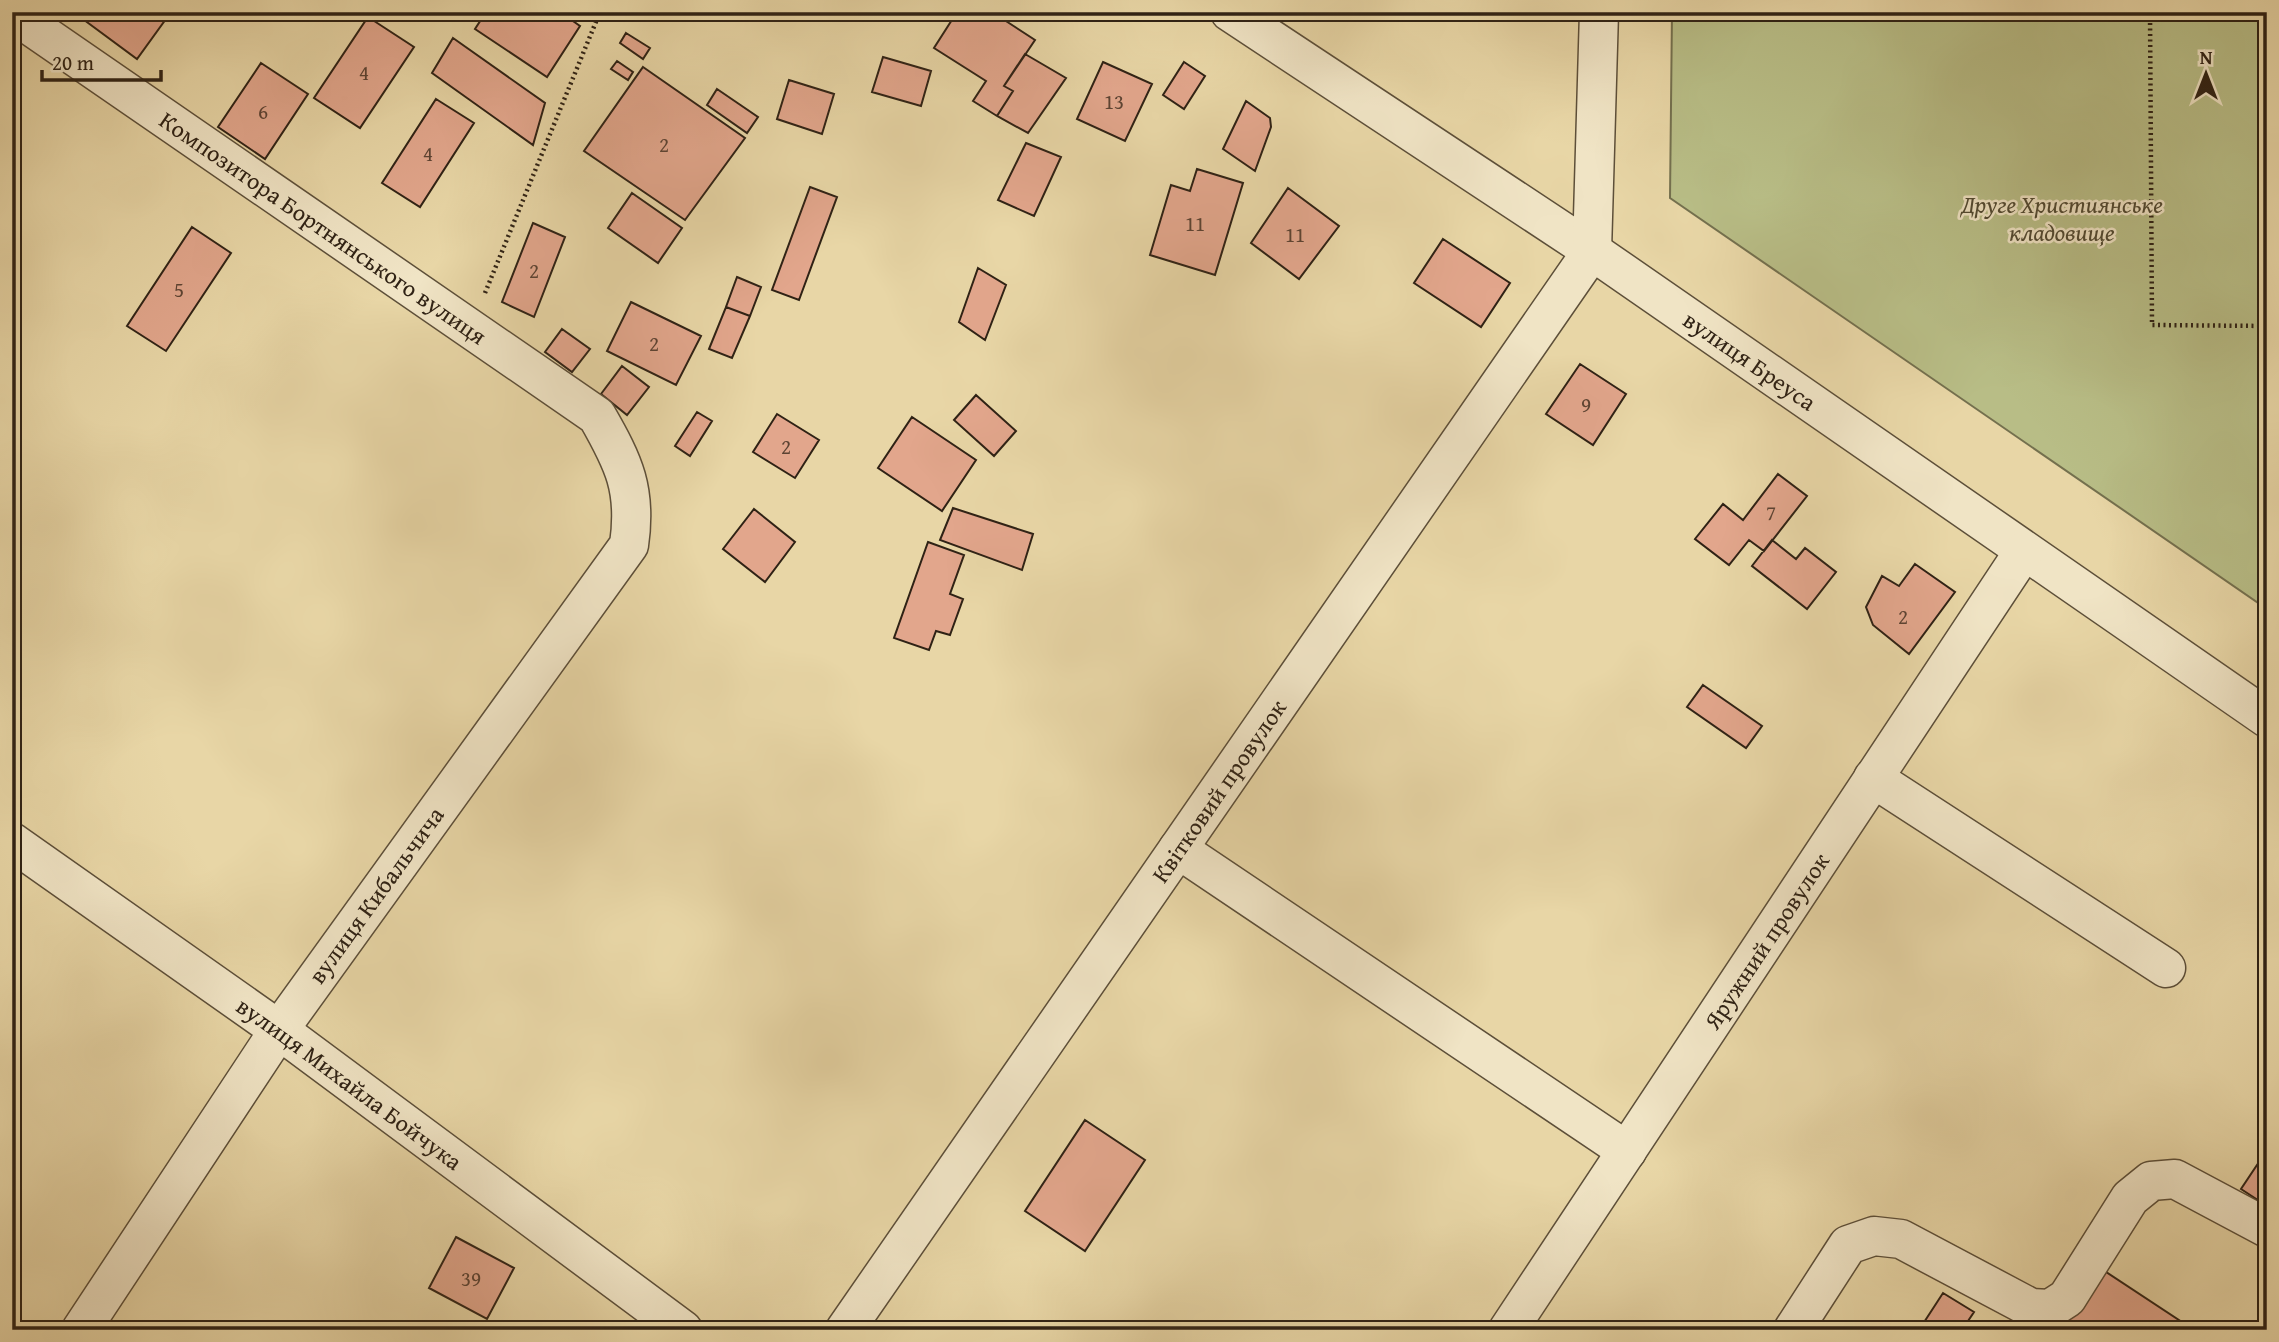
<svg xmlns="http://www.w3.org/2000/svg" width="2279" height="1342" font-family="'Gentium Book Plus',serif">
<rect width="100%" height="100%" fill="#e8d6a6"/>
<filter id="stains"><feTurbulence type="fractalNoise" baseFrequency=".00286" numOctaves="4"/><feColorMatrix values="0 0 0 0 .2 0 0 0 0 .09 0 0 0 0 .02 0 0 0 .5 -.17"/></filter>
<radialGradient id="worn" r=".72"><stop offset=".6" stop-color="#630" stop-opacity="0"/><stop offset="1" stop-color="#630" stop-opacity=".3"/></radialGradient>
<path fill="#b8bd86" stroke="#74704e" stroke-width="2" d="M1672,12H2267V609L1670,198Z"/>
<path fill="#e2a68c" stroke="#2f2215" stroke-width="2" d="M77,12H171L137,59L76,14Z
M486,12H560L580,26L547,77L475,29Z
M957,12H992L1035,40L1004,86L1013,91L997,116L973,101L986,81L934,48Z
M368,17L414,47L360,128L314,98Z
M626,33L650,48L643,59L620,43Z
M453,38L545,103L533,145L432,73Z
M1025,54L1066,78L1028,133L997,116L1013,91L1004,86Z
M883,57L931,71L921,106L872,92Z
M617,61L633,72L628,80L611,69Z
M1103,62L1152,84L1125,141L1077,119Z
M1184,62L1205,76L1184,109L1163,95Z
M261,63L308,94L265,159L218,127Z
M643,67L745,138L685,220L584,151Z
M789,80L834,94L822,134L777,119Z
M717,89L758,117L747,133L707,105Z
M436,99L474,123L420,207L382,183Z
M1246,101L1270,118L1271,127L1255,171L1223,149Z
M1026,143L1061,157L1034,216L998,200Z
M1197,169L1243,183L1215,275L1150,255L1171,185L1190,191Z
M810,187L837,197L799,300L772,290Z
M1288,188L1339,226L1299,279L1251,243Z
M632,193L682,228L658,263L608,228Z
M533,223L565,237L534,317L502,302Z
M192,227L231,253L166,351L127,326Z
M1443,239L1510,283L1481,327L1414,283Z
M978,268L1006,285L985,340L959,322Z
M737,277L761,287L750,316L726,307Z
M631,302L701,336L676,385L607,351Z
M726,307L750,316L732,358L709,349Z
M562,329L590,349L572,372L545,352Z
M1580,364L1626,394L1593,445L1546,414Z
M622,366L649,387L627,415L601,394Z
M976,395L1016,431L994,456L954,420Z
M697,412L712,421L690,456L675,446Z
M777,414L819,440L795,478L753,452Z
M912,417L976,460L942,511L878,468Z
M1778,474L1807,496L1764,551L1749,540L1729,565L1695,539L1723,504L1743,520Z
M953,508L1033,534L1022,570L940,540Z
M754,509L795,542L765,582L723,549Z
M1772,540L1796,559L1805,548L1836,572L1807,609L1752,566Z
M928,542L964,555L950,594L963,599L950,635L936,631L929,650L894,638Z
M1915,564L1955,592L1909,654L1873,625L1866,607L1882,576L1899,586Z
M1703,685L1762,726L1746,748L1687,707Z
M1085,1120L1145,1160L1085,1251L1025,1211Z
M2267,1150V1206L2241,1189Z
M456,1237L514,1268L487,1319L429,1288Z
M2097,1266L2194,1330H2055Z
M1943,1293L1974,1312L1962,1330H1919Z"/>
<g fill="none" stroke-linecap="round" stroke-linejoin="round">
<g stroke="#5d4f39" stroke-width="41">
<g id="minor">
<path id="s1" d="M1230,12L1592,251L2267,718"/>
<path id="s2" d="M12,13L597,416C624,463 637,490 629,545L279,1030L81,1330"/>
<path d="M1873,778L2166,968"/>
<path id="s3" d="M12,842L279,1030L683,1330"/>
<path d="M1178,849L1627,1151"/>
<path id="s4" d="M845,1330L1592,251L1599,12"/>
<path id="s5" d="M1508,1330L2024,551"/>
<path d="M1793,1330L1848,1245L1874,1236L1901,1239L2031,1308L2050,1309L2067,1298L2130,1198L2151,1181L2175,1179L2267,1228"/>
</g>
</g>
<path stroke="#2f2215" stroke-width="4.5" stroke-dasharray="2 3.5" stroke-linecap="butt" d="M2150,12L2152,325L2267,326
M485,293L600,12"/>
<use href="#minor" stroke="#f0e4c5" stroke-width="38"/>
</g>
<g text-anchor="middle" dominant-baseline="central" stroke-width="5" stroke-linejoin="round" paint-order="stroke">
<g font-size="21" fill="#5c4333">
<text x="364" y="72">4</text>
<text x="1114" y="101">13</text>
<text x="263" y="111">6</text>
<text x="664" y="144">2</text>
<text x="428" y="153">4</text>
<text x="1195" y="223">11</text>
<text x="1295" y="234">11</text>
<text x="534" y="270">2</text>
<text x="179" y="289">5</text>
<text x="654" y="343">2</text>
<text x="1586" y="404">9</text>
<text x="786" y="446">2</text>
<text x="1771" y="512">7</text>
<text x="1903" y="616">2</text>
<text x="471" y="1278">39</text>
</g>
<g font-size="24" font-style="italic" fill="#514931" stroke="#f0e4c5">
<text x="2062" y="204">Друге Християнське<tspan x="2062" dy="28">кладовище</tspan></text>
</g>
<g font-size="24" fill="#2f2215" stroke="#f0e4c5">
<text stroke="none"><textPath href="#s2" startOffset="378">Композитора Бортнянського вулиця</textPath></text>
<text stroke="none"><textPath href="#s1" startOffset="626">вулиця Бреуса</textPath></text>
<text stroke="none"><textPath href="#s4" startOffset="656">Квітковий провулок</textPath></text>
<text transform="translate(376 895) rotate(-54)">вулиця Кибальчича</text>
<text stroke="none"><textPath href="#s5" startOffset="467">Яружний провулок</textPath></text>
<text stroke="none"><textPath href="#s3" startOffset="415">вулиця Михайла Бойчука</textPath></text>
</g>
</g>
<rect width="2279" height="1342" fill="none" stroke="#e8d6a6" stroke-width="42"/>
<rect x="14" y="14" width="2251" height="1314" fill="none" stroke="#2f2215" stroke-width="3.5"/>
<rect x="21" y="21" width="2237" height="1300" fill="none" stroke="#2f2215" stroke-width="2"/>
<g transform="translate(2206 74)" stroke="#f0e4c5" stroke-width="5" paint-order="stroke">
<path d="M0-5L12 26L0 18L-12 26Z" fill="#2f2215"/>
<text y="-10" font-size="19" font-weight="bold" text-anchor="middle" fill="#2f2215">N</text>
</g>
<path d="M42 70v10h119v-10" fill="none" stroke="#2f2215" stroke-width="3.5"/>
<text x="52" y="70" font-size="21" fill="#2f2215" stroke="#f0e4c5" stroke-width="5" paint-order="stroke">20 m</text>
<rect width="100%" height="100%" filter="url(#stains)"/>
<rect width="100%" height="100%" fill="url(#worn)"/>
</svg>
